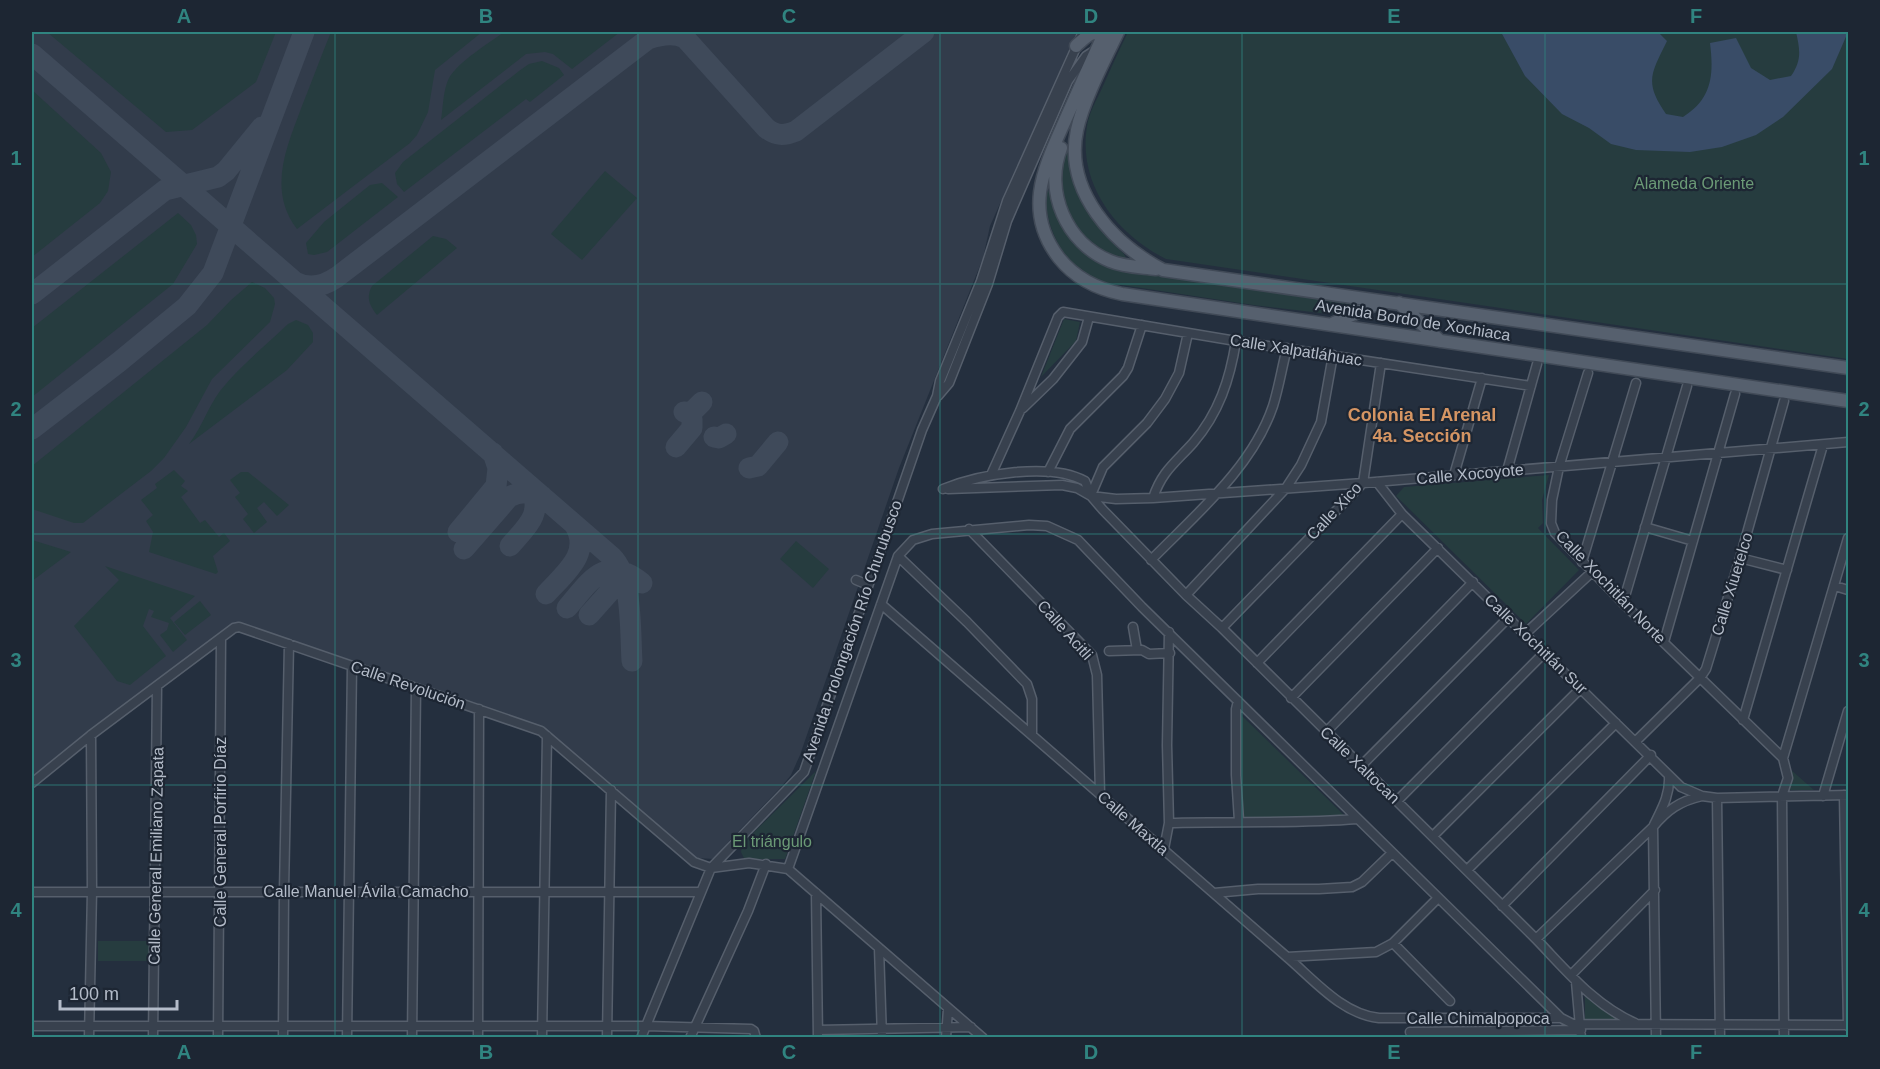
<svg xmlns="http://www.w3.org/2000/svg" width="1880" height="1069" font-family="Arial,sans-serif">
<rect width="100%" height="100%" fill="#242f3e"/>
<path fill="#323c4b" d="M32,32H1077L990,226L983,258L899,468L800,755L791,775L782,786L730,840L715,859L695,858L543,727L233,623L32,778Z"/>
<path fill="#263c3f" d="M47,32H276L256,82L192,130L166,132Z
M331,32H482L435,70L428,112L417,135L410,143L297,229C267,190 287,146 302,106C312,81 321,56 331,32Z
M504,32H620L572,69L553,54L545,52L526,54L441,120C443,107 443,90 449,78C459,61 488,44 504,32Z
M1128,32H1848V359L1166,259C1115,234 1075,181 1088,121C1091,109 1098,97 1103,86C1111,68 1119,50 1128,32Z
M542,61L559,68L564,75L530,102L526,99L404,192L397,184L395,173L403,162L519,71L529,64Z
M32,90L101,153L111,172L108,191L100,203L32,257Z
M1066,145L1069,147C1075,194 1090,222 1124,254L1126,258L1124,259C1097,253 1060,219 1060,189C1059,175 1063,160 1065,146Z
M605,171L637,198L582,260L551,234Z
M382,183L398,197L327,252L314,255L308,254L306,243L324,222L370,185Z
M1048,191L1051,192L1089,254L1357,302L1360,305L1339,313L1329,314L1253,305L1102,282C1065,268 1047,233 1045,195Z
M178,213L191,225L196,235L197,244L173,284L32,397V328Z
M433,236L446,239L457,248L377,315C369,305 366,297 372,286Z
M252,282L265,288L274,298L275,304L270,322L212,379L186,427L164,458L151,471L83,523H74L32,509V466L207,325L231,300Z
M1064,319L1080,322L1076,341L1041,377Z
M296,320L308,325L313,333V342L287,370L189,444C202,427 208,407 220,391C240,366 265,346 288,324Z
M174,470L185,481L181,486L188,491L181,497L200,523L205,520L219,537L224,533L230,541L213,556L218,572L216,574L149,552L153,532L146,521L153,515L141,500L157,488L155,484Z
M241,472H248L289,505L277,516L264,502L257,508L267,522L254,533L243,519L248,514L235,497L240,493L230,480Z
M1549,475L1542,500L1543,523L1538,528L1579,570L1526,624L1396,496L1404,487Z
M32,540L71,552L32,581Z
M796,541L829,569L813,588L780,559Z
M105,566L195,596L170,618L187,640L173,652L160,635L167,630L169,623L151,617L154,611L149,609L143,626L166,656L130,685L117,681L74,626L119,580Z
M200,601L211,615L185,635L174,622Z
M1240,714L1345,816L1242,820Z
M1790,769L1814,790H1788Z
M816,771L785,859H753L744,858L741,852L742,844Z
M98,941H149V961H98Z
M1585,995L1627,1021H1585Z"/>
<path fill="#394c67" d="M1501,32H1658L1667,41C1651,74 1644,82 1666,114L1683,117C1712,99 1714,75 1710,43L1736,38L1751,68L1770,80L1791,76C1802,60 1800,50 1796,32H1848L1832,69L1783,117L1756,135L1722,147L1690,152L1636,150L1611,144L1589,128L1562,114L1525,76Z"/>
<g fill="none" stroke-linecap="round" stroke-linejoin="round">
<path stroke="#3f4a5a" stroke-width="21" d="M32,54L612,557C633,578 630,632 632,661
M295,282C310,290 324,286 337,277L648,39C660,35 673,32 685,38L766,128C776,136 784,136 796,131L924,32
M32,294L165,190L218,177L226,171L262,127
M684,412L691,413L702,402
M32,429L119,362L187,306L213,273L304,32
M714,437L719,438L726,434
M676,447L692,428V419
M749,468L758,466L778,442
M458,532L496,486L498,468L493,453
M510,546C527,526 543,515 531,487
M464,549L509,497C520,491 530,492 542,496
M546,594C564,574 593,553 574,524
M567,608C591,580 605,554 642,583
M589,615L613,588L614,564"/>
<g stroke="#565f6c" stroke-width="11">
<path id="street" d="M1588,373L1559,467L1552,500L1551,523L1555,533L1623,603L1783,758
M938,396L949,383L988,284L1007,221L1068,81L1086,56L1097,49
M1023,408L1053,379L1082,342L1089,317
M1507,471L1537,364
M1048,472L1070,429L1123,376L1128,368L1142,325
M991,475L1020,411L1058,317L1063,312L1236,341L1531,386
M1454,475L1482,378
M1377,482L1402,514L1681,787L1702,796L1717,798L1848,795
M943,489C980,474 1050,462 1085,481L1091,496L1103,510L1186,595L1222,628L1536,939C1566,970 1594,1005 1635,1023
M948,489L1062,485L1077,488L1091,496L1116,499L1153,498L1363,483L1848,442
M1091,495L1103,467L1147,423L1165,399L1179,373L1188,333
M1153,498C1162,471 1175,463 1193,443C1219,413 1230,379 1236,341
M1645,527L1693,541
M969,529L1092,655L1097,675L1100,794
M898,556L967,622L1027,684L1032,699V735
M1740,558L1787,570
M1151,560C1196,514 1252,468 1273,406C1279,387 1282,367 1287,348
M1582,562L1636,383
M856,580L868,585
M1835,586L1848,590
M1186,595L1286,488L1301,465L1321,422L1333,355
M1623,603L1687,386
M881,604L1287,957C1314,980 1342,1014 1379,1018H1561L1573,1024H1581L1848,1025
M1133,627L1137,650
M1222,628L1363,483L1381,363
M1526,633L1592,572
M1664,642L1735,394
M1109,651L1142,650L1149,654L1170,653
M1257,663L1402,514
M1291,698L1438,548
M1238,701L1236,709V775L1239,821
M1743,720L1823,445
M1326,732L1473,582
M1635,742L1700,678L1706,669L1740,558L1784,401
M1361,766L1509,617
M32,783L91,735L234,628L239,627L541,731L694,862L711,868L749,863L788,869L983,1038
M1844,795L1848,1026
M1823,796L1848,711
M1717,798L1720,1038
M1397,801L1545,652
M1169,823C1232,821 1295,824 1357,819
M1433,836L1581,688
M1164,849L1169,823L1167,745L1169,632
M788,869L898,556L913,540L932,534L1029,525L1047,526L1078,540L1142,607L1561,1018
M1467,870L1616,723
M32,892H701
M816,893L818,1038
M1214,893L1258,889H1319L1352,887L1362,882L1392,853
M1502,906L1651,755
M1536,939L1653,827C1667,810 1680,801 1702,796
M1393,943L1450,1001
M879,948L882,1038
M1287,957L1376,952L1393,943L1437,899
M1571,975L1655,890
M1576,982L1581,1038
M32,1026H646L751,1029L754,1031L756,1038
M818,1030L971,1027
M1410,1032L1581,1030
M89,1038L92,891L91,735
M153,1038L157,686
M218,1038L221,638
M283,1038L284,891L289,644
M347,1038L352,666
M412,1038L416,688
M478,1038L479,709
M542,1038L547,736
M607,1038L611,790
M641,1038L711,868L804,772L922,430L937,396L940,381L981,281L1007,201L1083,32
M690,1038L748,911L766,864
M946,1038L948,1009
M1656,1038L1653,827C1661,810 1670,796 1669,777
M1784,1038L1782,796L1788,778L1783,758L1848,538"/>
</g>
<g stroke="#414a57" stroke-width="15">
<path id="primary" d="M1105,32C1092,59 1080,87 1067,116C1046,164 1021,209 1059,258C1075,278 1097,289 1122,294L1848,401
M1118,32C1105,59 1083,101 1077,130C1064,191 1113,244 1163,270L1848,368
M1076,46C1090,33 1092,29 1110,38
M1061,148C1044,191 1066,243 1110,261C1124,267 1141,267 1156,269
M1399,303L1440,341
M1334,323L1381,302"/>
</g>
<use href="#street" stroke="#38414e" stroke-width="8"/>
<use href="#primary" stroke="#56606e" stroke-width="12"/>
</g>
<path fill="none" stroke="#308480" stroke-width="1.5" stroke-opacity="0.55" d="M335,32V1038M638,32V1038M940,32V1038M1242,32V1038M1545,32V1038M32,284H1848M32,534H1848M32,785H1848"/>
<g text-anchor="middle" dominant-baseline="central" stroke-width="4.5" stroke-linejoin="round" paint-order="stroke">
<g font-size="16" fill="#6b9a76" stroke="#1d2633">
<text x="1694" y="183">Alameda Oriente</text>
<text x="772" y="841">El triángulo</text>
</g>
<g font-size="16" fill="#b4bcc9" stroke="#1d2633">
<text transform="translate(1413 320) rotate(9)">Avenida Bordo de Xochiaca</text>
<text transform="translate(1296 350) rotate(9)">Calle Xalpatláhuac</text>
<text transform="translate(1470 474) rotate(-5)">Calle Xocoyote</text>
<text transform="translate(1334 511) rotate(-47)">Calle Xico</text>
<text transform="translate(1732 584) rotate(-73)">Calle Xiuetelco</text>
<text transform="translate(1611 587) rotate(46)">Calle Xochitlán Norte</text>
<text transform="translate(1065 630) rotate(48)">Calle Acitli</text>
<text transform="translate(852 631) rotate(-71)">Avenida Prolongación Río Churubusco</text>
<text transform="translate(1536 644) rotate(44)">Calle Xochitlán Sur</text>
<text transform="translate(408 685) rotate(19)">Calle Revolución</text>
<text transform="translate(1360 765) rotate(44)">Calle Xaltocan</text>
<text transform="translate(1133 823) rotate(41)">Calle Maxtla</text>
<text transform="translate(220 832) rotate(-90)">Calle General Porfirio Díaz</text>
<text transform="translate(156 856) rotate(-89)">Calle General Emiliano Zapata</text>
<text x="366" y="891">Calle Manuel Ávila Camacho</text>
<text x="1478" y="1018">Calle Chimalpopoca</text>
</g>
<g font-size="18" font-weight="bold" fill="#d59563" stroke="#1d2633">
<text x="1422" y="415">Colonia El Arenal<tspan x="1422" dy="21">4a. Sección</tspan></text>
</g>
</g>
<rect width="1880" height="1069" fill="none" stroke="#1d2633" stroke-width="66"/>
<path d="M60 1000v9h117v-9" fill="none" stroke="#b4bcc9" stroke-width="3"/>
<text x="69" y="1000" font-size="18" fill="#b4bcc9" stroke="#1d2633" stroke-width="4.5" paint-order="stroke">100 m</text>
<rect x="33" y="33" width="1814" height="1003" fill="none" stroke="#308480" stroke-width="2"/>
<g font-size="20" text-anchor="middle" font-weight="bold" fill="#308480">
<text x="184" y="23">A</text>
<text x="486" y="23">B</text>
<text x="789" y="23">C</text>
<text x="1091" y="23">D</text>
<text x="1394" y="23">E</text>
<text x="1696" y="23">F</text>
<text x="16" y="165">1</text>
<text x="1864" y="165">1</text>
<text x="16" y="416">2</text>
<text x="1864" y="416">2</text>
<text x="16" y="667">3</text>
<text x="1864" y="667">3</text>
<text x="16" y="917">4</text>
<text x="1864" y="917">4</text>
<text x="184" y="1059">A</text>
<text x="486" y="1059">B</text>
<text x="789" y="1059">C</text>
<text x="1091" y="1059">D</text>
<text x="1394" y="1059">E</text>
<text x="1696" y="1059">F</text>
</g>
</svg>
